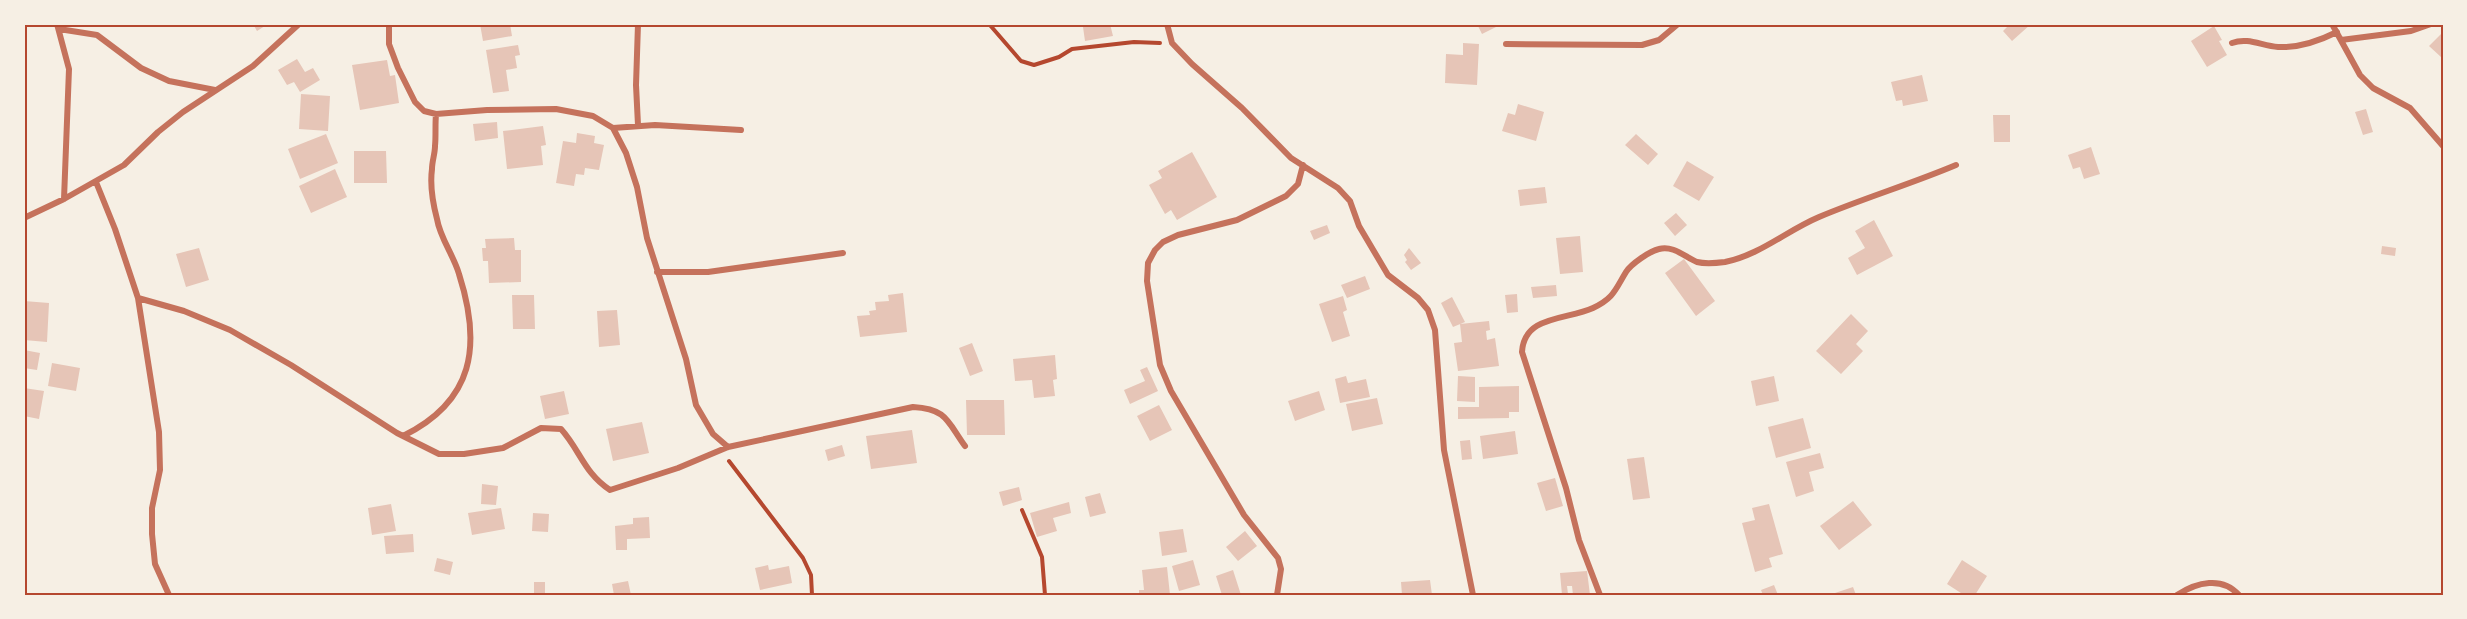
<svg xmlns="http://www.w3.org/2000/svg" width="2467" height="619" font-family="Signika,sans-serif">
<rect width="100%" height="100%" fill="#f6efe4"/>
<path fill="#e6c5b7" d="M253,24H268L257,31Z
M480,24H510L512,36L483,41Z
M1087,24H1110L1113,36L1085,41L1083,27L1087,26Z
M1477,24H1502L1482,34Z
M2010,24H2031L2012,41L2003,31Z
M2214,26L2222,40L2219,41L2227,55L2207,67L2191,41Z
M2443,32V55L2441,57L2429,46Z
M1463,43L1479,44L1477,85L1445,83L1446,54L1463,55Z
M518,45L520,55L515,56L517,68L506,70L509,91L493,93L486,50Z
M297,59L305,72L313,68L320,80L300,92L294,82L287,85L278,70Z
M387,60L390,76L395,75L399,103L360,110L352,65Z
M1922,75L1928,101L1903,106L1902,100L1896,101L1891,82Z
M301,94L330,96L328,131L299,129Z
M1518,104L1544,112L1536,141L1502,131L1508,113L1515,115Z
M2366,109L2373,132L2363,135L2355,112Z
M1993,115H2010V142H1994Z
M497,122L498,138L475,141L473,124Z
M543,126L546,145L541,146L543,165L507,169L503,131Z
M577,133L595,136L594,143L604,145L599,170L585,168L584,175L576,174L574,186L556,183L563,141L576,143Z
M326,134L338,163L300,179L288,149Z
M1636,134L1658,154L1648,165L1625,145Z
M2091,147L2100,174L2084,179L2080,167L2073,169L2068,155Z
M354,151H386L387,183H354Z
M1192,152L1217,197L1177,220L1171,210L1165,214L1149,185L1162,178L1158,171Z
M1687,161L1714,177L1699,201L1673,186Z
M335,169L347,197L311,213L299,186Z
M1545,187L1547,203L1520,206L1518,190Z
M1676,213L1687,225L1675,236L1664,223Z
M1874,220L1893,256L1857,275L1848,258L1865,248L1855,231Z
M1327,225L1330,233L1314,240L1310,231Z
M1580,236L1583,272L1560,274L1556,238Z
M514,238L515,250H521V282L489,283L488,261H483L482,248H486L485,239Z
M2382,246L2396,248L2395,256L2381,254Z
M199,248L209,280L186,287L176,254Z
M1409,248L1421,263L1411,270L1405,262L1407,260L1404,255Z
M1684,259L1715,301L1696,316L1665,273Z
M1365,276L1370,289L1347,298L1341,285Z
M1556,285L1557,296L1533,298L1531,287Z
M903,293L907,332L860,337L857,316L870,315L869,311L876,310L875,302L889,301L888,295Z
M1517,294L1518,312L1507,313L1505,295Z
M512,295H534L535,329H513Z
M1343,296L1347,310L1343,312L1350,336L1332,342L1319,304Z
M1452,297L1465,322L1453,327L1441,303Z
M24,301L49,303L47,342L24,340Z
M617,310L620,345L599,347L597,311Z
M1851,314L1868,331L1856,344L1863,351L1841,374L1816,351Z
M1489,321L1490,330L1486,331L1487,340L1495,338L1499,366L1458,371L1454,343L1462,342L1460,324Z
M972,343L983,371L970,376L959,348Z
M24,350L40,353L37,370L24,368Z
M1055,355L1057,379L1053,380L1055,396L1034,398L1032,380L1015,381L1013,359Z
M52,363L80,368L76,391L48,386Z
M1147,367L1158,391L1130,404L1124,390L1145,381L1140,370Z
M1346,376L1348,383L1366,379L1370,397L1340,403L1335,379Z
M1458,376L1475,377V402L1457,401Z
M1774,376L1779,401L1756,406L1751,381Z
M1519,386V412H1509V418L1458,419V407H1479V387Z
M24,388L44,391L39,419L24,416Z
M564,391L569,414L545,419L540,396Z
M1319,391L1325,410L1295,421L1288,401Z
M1377,398L1383,424L1352,431L1346,404Z
M966,400H1004L1005,435H967Z
M1159,405L1172,430L1150,441L1137,416Z
M1803,418L1811,448L1776,458L1768,427Z
M642,422L649,453L613,461L606,429Z
M912,430L917,463L871,469L866,436Z
M1515,431L1518,454L1483,459L1480,436Z
M1470,440L1472,459L1462,460L1460,441Z
M842,445L845,456L828,461L825,450Z
M1820,453L1824,468L1809,472L1814,491L1796,497L1786,462Z
M1644,457L1650,498L1633,500L1627,459Z
M1555,478L1563,506L1546,511L1537,483Z
M482,484L498,486L496,505L481,504Z
M1019,487L1022,500L1003,506L999,492Z
M1100,493L1106,513L1090,517L1085,497Z
M1853,501L1872,525L1839,550L1820,526Z
M1069,502L1071,513L1053,518L1057,531L1037,537L1030,513Z
M391,504L396,531L372,535L368,508Z
M1769,504L1783,554L1769,558L1772,567L1755,572L1742,523L1755,520L1752,508Z
M501,508L505,529L472,535L468,513Z
M533,513L549,514L548,532L532,531Z
M649,517L650,538L627,539V550H616L615,526L633,524V518Z
M1183,529L1187,552L1162,556L1159,532Z
M1245,531L1257,546L1238,561L1226,547Z
M413,534L414,552L386,554L384,536Z
M437,558L453,562L450,575L434,571Z
M1193,560L1200,585L1179,591L1172,566Z
M1962,560L1987,576L1975,595H1964L1947,584Z
M768,565L769,570L789,566L792,583L760,590L755,568Z
M1167,567L1170,595H1139V590H1144L1142,570Z
M1233,570L1241,595H1222L1216,576Z
M1587,571L1590,595H1573L1572,586H1567L1568,594L1562,595L1560,573Z
M1430,580L1432,595H1402L1401,582Z
M628,581L631,595H614L612,584Z
M534,582H545V593H534Z
M1774,585L1778,595H1763L1761,590Z
M1853,587L1856,595H1829Z"/>
<g fill="none" stroke-linecap="round" stroke-linejoin="round">
<path stroke="#b5482f" stroke-width="4" d="M989,24L1021,61L1034,65L1059,57L1072,49L1134,42L1160,43
M729,461L803,558L811,575L812,595
M1022,510L1042,557L1045,595"/>
<path stroke="#c5725c" stroke-width="6" d="M57,24L69,69L64,199
M389,24V44L398,68L415,102L424,111L436,114L487,110L556,109L593,116L613,128L626,153L637,187L647,238L686,359L696,405L713,434L728,447
M638,24L636,85L638,125
M1167,24L1172,43L1192,64L1242,108L1291,158L1338,188L1350,201L1359,226L1388,275L1418,298L1428,310L1435,330L1444,450L1473,595
M2332,24L2360,75L2373,88L2410,108L2443,146
M59,29L97,35L141,68L169,81L215,90
M2341,40L2411,31L2431,24
M2232,43C2248,37 2262,46 2278,47C2298,48 2319,41 2337,32
M1506,44L1642,45L1659,40L1678,24
M613,128L655,125L741,130
M96,182L115,229L138,298L159,432L160,470L152,508V534L155,564L169,595
M24,218L64,199L124,165L158,132L183,112L253,66L299,24
M657,272H708L843,253
M138,298L184,311L230,330L291,365L397,433L439,454H464L503,448L541,428L561,429C580,450 584,473 610,490L678,468L728,447L913,407C947,409 947,421 965,446
M403,436C474,401 482,346 459,274C454,256 440,238 437,219C433,204 430,184 432,169C432,161 435,154 435,146C436,136 435,125 436,114
M1277,595L1281,569L1278,558L1244,515L1171,391L1160,365L1147,281L1148,263L1155,250L1163,242L1178,235L1237,220L1286,196L1298,184L1303,165
M1600,595L1579,540L1566,488L1522,352C1524,315 1567,320 1593,308C1614,298 1615,290 1626,272C1631,264 1650,251 1659,249C1673,245 1685,257 1697,262C1705,264 1717,263 1725,262C1760,255 1786,231 1819,217C1864,198 1911,184 1956,165
M2177,595C2197,582 2222,576 2239,595"/>
</g>
<rect width="2467" height="619" fill="none" stroke="#f6efe4" stroke-width="51"/>
<rect x="26" y="26" width="2416" height="568" fill="none" stroke="#b5482f" stroke-width="2"/>
</svg>
